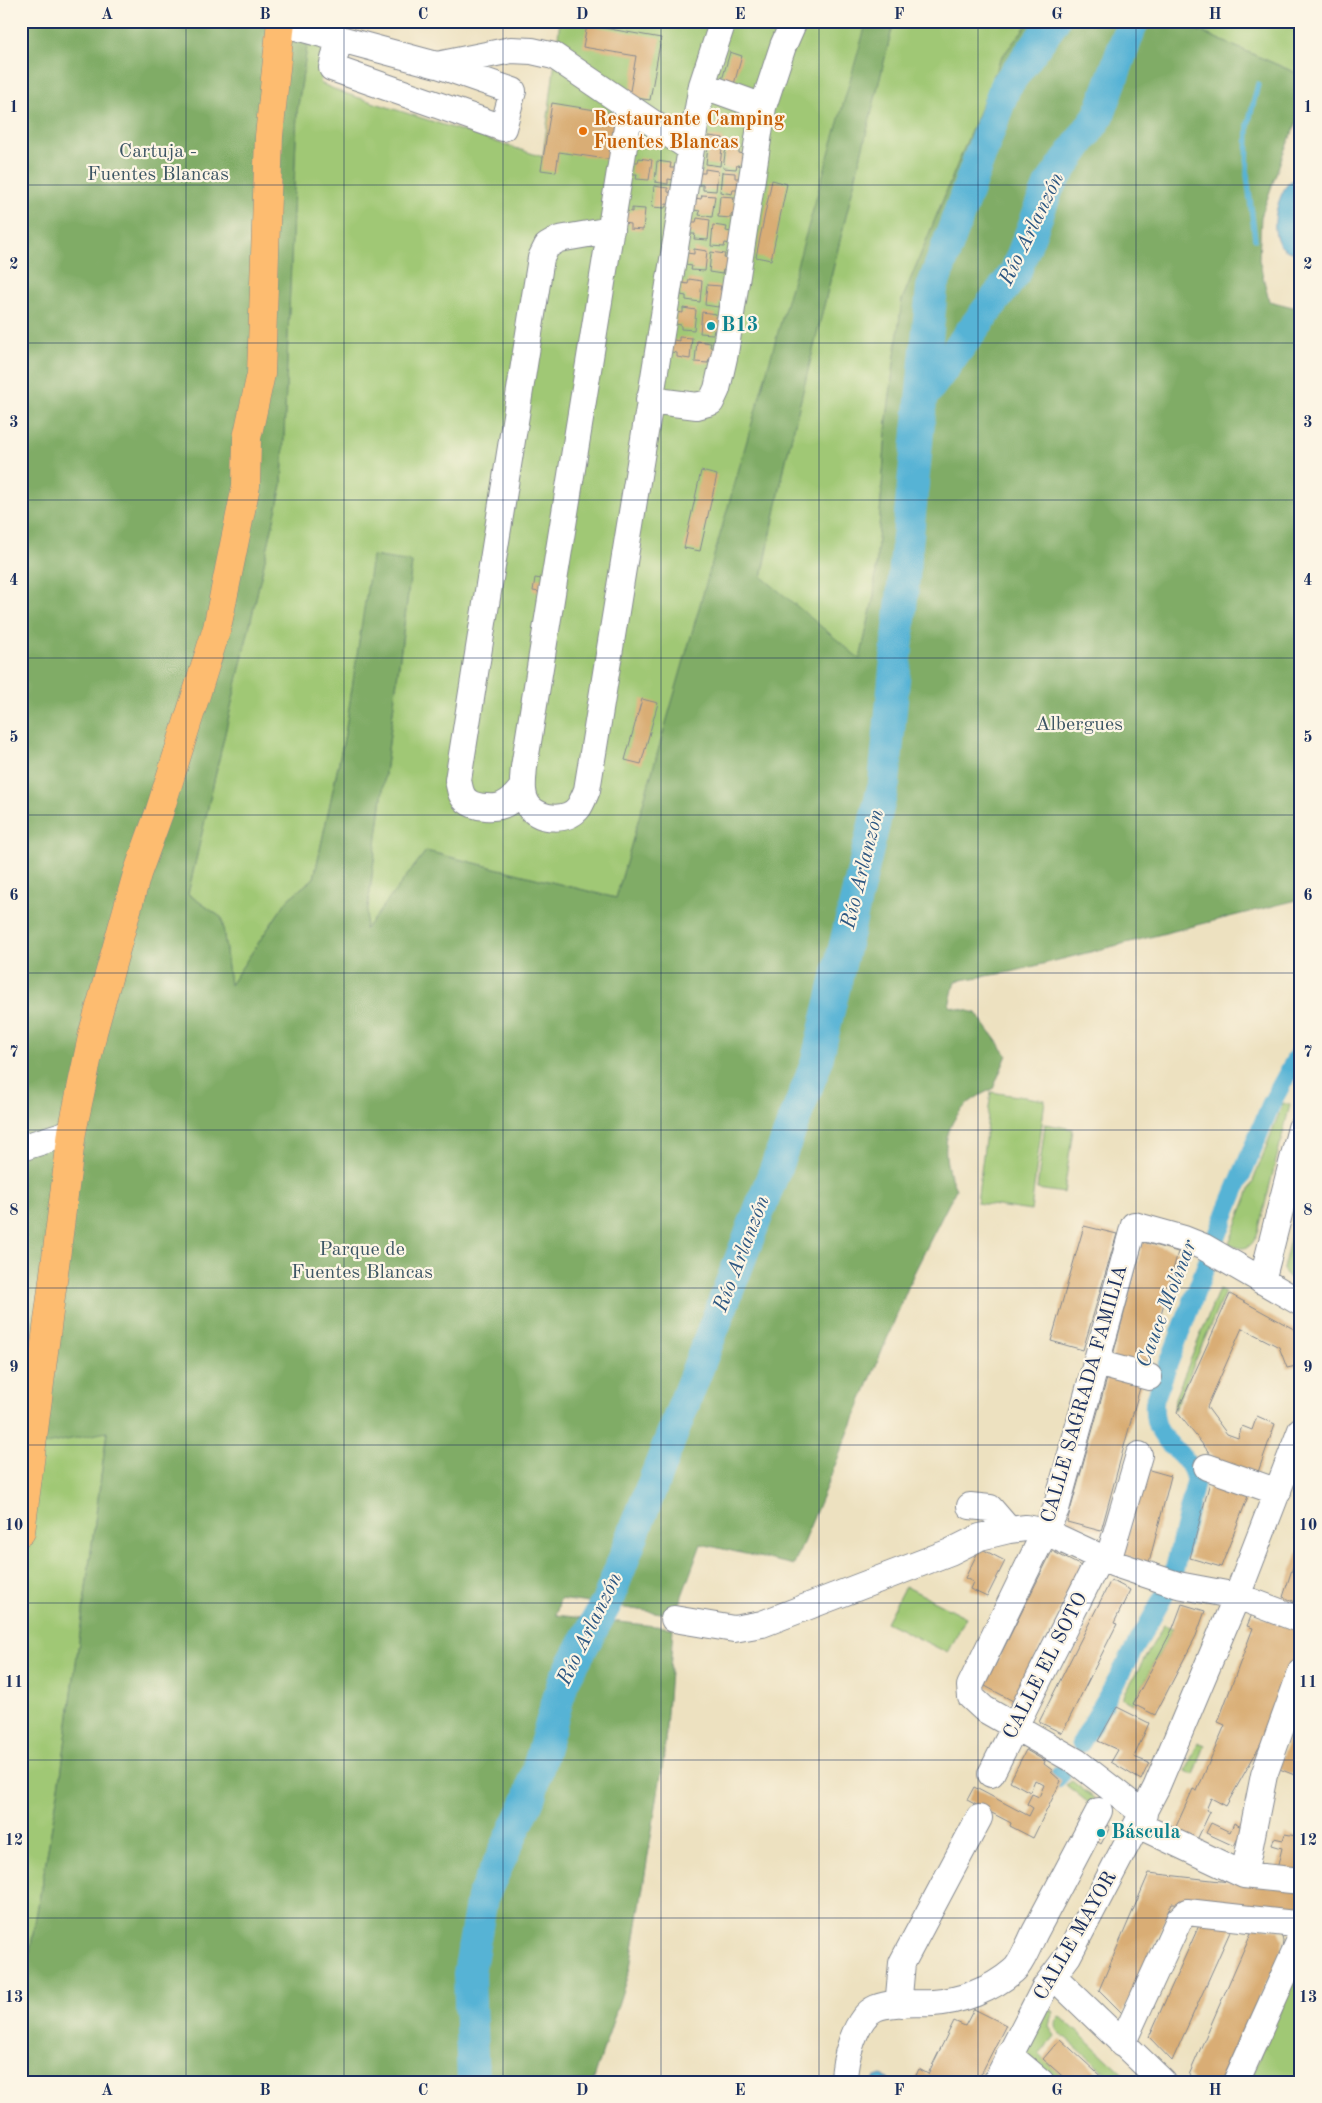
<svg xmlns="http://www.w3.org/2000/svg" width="1322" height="2103" font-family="'Old Standard TT',serif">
<rect width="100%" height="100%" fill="#fcf5e5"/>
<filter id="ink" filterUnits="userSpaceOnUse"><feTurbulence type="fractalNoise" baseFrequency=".02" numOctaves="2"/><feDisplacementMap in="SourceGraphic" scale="10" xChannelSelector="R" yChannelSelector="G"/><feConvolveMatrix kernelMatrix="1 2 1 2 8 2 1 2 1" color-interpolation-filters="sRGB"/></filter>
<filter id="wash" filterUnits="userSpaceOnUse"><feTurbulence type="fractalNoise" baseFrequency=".0096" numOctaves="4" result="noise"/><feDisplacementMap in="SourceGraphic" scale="20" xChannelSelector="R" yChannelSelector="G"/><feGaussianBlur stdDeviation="1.12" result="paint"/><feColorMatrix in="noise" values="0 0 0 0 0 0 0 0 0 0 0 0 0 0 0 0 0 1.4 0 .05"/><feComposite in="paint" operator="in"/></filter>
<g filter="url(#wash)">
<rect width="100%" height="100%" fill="#ede1c0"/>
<path fill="#a0c874" stroke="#5e7c69" d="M311,21H353L352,29L333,27L320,83L341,92L543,157L560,21H868L616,898L426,851L365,931L412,563L373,556L345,734L314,878L288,899L230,985L222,918L188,894L282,485L297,112Z
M894,21H1030L1001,58L902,300L887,419L874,596L860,660L762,578L785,464Z
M1176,21H1301V75Z
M991,1092L1045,1100L1031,1211L977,1203Z
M1283,1103L1290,1105L1258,1232C1252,1248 1245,1252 1229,1244Z
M1045,1124L1073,1129L1064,1193L1037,1189Z
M1301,1193V1284L1288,1277L1283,1269Z
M1219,1289L1225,1292L1174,1410L1175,1398Z
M107,1431L61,1775L21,2003V1449Z
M905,1586L966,1617L948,1653L886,1622Z
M1164,1625L1173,1628L1133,1704L1122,1698Z
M1198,1742L1205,1745L1194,1775L1186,1771Z
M1072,1781L1094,1798L1090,1804L1066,1785Z
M1301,1965V2082H1248Z
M1049,2008L1054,2012L1051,2017L1049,2027L1055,2036L1039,2055L1069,2082H1057L1025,2054L1026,2049Z
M1060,2016L1132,2082H1116L1059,2032C1055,2027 1055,2022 1060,2016Z"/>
<path fill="#80ac66" stroke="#4e6e62" d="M21,21H311L297,112L282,485L188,894L222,918L230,985L288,899L314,878L345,734L372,556L412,562L365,930L426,851L616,898L867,21H894L785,464L762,577L860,659L874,596L887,419L902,300L1001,58L1030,21H1176L1301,75V113L1283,154L1261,217L1259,260L1269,301L1301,309V899L1011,972L955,981L949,1006L976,1013L1007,1055L993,1089C948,1107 934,1146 956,1189L914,1273L794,1565L701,1544L675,1615L560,1599L556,1615L673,1628L664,1756L630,1968L593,2082H21V2003L61,1775L107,1432L21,1449Z"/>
<path fill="#57b3d5" stroke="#39719a" d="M1301,179V252C1264,257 1273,204 1287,185C1291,180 1295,179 1301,179Z
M881,2075L889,2078L892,2082H870L873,2078Z"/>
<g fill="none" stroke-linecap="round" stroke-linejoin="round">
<path stroke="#57b3d5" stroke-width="5.5" d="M1255,239L1247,175L1248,125L1258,84"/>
<path stroke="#57b3d5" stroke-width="19" d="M1173,1575L1195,1484C1194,1447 1148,1449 1155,1399L1228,1208L1271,1104L1301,1049
M1081,1743L1168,1589
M1057,1778L1061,1774"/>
<path stroke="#57b3d5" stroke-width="32" d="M921,398L1015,273L1049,186L1099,115L1133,21
M473,2082L469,1974L482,1898L529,1799L563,1682L607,1602L816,1064L884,783L932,288L1005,87L1054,21"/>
</g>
<g id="blocks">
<path fill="#d9ad75" d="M825,21H838L837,25Z
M587,25L661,38L650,100L629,97L636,56L583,47Z
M730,52L742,56L734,84L722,80Z
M552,103L620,114L613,160L559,152L556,172L541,170Z
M709,136L723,138L720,166L706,164Z
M726,147L739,148V153L744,154L743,166L737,165L736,169L723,168Z
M639,158L652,160L649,180L636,179L637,174H631L632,162H638Z
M657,161L671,163L670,168H676L674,180L668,179V184L655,182Z
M705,169L718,171L716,191L703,190V185H698L699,173H705Z
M722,172L735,173V178H740L739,190H733L732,194L720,192Z
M772,180L787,184L771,260L756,257Z
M654,186L668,188V192L673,193L672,205L666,204L665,208L652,207Z
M702,195L715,196L712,217L699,215L700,211L694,210L695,198L701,199Z
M720,196L734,197L733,202L739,203L738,215L731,214V218L718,217Z
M632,208L645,209L643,230L630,229V224L624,223L626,211L632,212Z
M697,218L710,220L708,240L694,239L695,234H689L690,222H696Z
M713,225L727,227L726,231L732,232L731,244L725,243L724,247L711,246Z
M694,249L707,251L705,271L691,270L692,266L686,265L687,253L694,254Z
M711,252L725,254L724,258L730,259L729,271L723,270L722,274L709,272Z
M689,279L702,281L700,302L686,300V296L681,295L682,283L688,284Z
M707,285L721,286L720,290L726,291L725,303L719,302L718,307L705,305Z
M683,308L696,310L694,330L681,329V325L675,324L677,312L683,313Z
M702,312L716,314L715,318L721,319L720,331L714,330L713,334L700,333Z
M679,337L692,338L690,359L677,357V353L671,352L673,340L679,341Z
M697,341L711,343L710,347L716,348L715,360L709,359L708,363L695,362Z
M701,471L717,475L700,551L684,548Z
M535,578L548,580L546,593L533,591Z
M642,699L658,703L641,764L625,760Z
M1084,1226L1117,1234L1083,1350L1051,1341Z
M1143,1242L1178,1252L1146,1369L1112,1359Z
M1230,1294L1301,1333V1365L1287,1368L1279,1347L1242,1328L1207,1407L1227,1434L1238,1438L1242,1426L1252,1430L1257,1416L1275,1424L1257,1475L1215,1460L1177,1412Z
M1108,1375L1141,1384L1101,1531L1067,1522Z
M1146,1469L1171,1476L1149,1563L1123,1555Z
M1211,1478L1250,1491L1221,1567L1190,1558Z
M1300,1526H1301V1540L1296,1537Z
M1301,1542V1604L1283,1597Z
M980,1548L1005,1561L987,1597L970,1589L973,1582L965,1578Z
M1052,1551L1081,1566L1013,1701L985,1686Z
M1111,1580L1130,1590L1114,1623L1117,1624L1062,1733L1039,1722Z
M1182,1604L1205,1611L1196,1636L1155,1715L1133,1704L1173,1628Z
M1252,1614L1301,1632V1652L1291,1681L1262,1742L1226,1806L1211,1798L1206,1810L1210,1812L1196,1842L1174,1831L1193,1789L1197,1791L1225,1725L1218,1722L1253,1628L1247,1626Z
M1117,1707L1149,1723L1134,1757L1149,1763L1141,1780L1111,1762L1118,1750L1098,1741Z
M1301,1710V1781L1297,1776L1277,1768Z
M1026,1750L1045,1761L1044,1764L1052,1770L1051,1772L1061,1781L1033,1838L1010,1826L1011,1823L967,1800L974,1787L1029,1816L1033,1808L1027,1804L1032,1794L1039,1797L1044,1785L1035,1780L1030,1792L1010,1781Z
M1101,1822L1110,1827L1101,1844L1092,1838Z
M1211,1823L1230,1832L1234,1823L1243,1828L1234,1846L1206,1833Z
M1285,1834L1301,1837V1872L1277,1869L1282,1848L1272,1845L1274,1838L1283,1840Z
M1149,1873L1301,1890V1913L1227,1905L1172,1903L1122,2013L1099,1990Z
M1201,1921L1234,1923L1172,2061L1149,2037Z
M1254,1926L1279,1931L1283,1940L1282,1948L1221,2082H1195L1189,2075Z
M974,2009L1006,2025L977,2082H913L919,2069L928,2074L954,2021L965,2026Z
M1060,2039L1107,2082H1069L1043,2059Z"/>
</g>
</g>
<g filter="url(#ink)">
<use href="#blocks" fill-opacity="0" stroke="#84888f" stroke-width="1"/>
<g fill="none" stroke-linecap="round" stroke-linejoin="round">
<g stroke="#84888f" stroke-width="28">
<path id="minor" d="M281,23L437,65L511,50L532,51L554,56L691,149
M339,38L332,68L503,128L513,91L438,65
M702,85L763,107
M630,109L524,767C523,780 520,797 530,808C542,820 568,822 579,807C582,802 585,795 587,790L691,149L702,85L723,21
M649,400L697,406L711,402L717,389L725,353L763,107L783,46L794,21
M522,788C517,794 513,800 505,804C497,809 475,808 467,801C460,796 460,788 458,780L541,258L547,246L559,239L611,230
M21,1148L72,1132
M1262,1281L1301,1128
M1096,1363L1149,1377
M1207,1467L1278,1492
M970,1506L990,1508L1009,1530
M1108,1561L1139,1455
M674,1619L734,1629L762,1624L950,1552L980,1537L1009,1530L1026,1528L1046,1532L1115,1564L1178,1585L1237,1596L1301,1620
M991,1774L1100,1557
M1144,1814L1077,1762L984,1709L971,1697L970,1686L1056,1509L1134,1225L1184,1239L1204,1247L1301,1303
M1138,1825L1244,1875L1301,1881
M1244,1875L1264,1775L1301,1672
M1053,1976L1163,2082
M902,2004L899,1996L902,1963L979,1818
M1122,2044L1179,1920L1187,1912L1295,1924L1300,1930L1299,1942L1236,2082
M1009,2055L1041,2082
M844,2082C844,2061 855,2017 876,2008C893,2001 915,2004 933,2003C961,2001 991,1990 1013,1971C1021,1965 1030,1942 1035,1932C1057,1891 1078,1851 1099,1811
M996,2082L1045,1987L1068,1956L1156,1788L1237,1596L1301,1430"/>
</g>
<g stroke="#84888f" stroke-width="29">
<path id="major" d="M21,1532L72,1132L93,1032L137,874L159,813L217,628L246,486L247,438L261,374L269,136L281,21"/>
</g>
<use href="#minor" stroke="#fff" stroke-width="26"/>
<use href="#major" stroke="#fdbc6f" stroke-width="28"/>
</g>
</g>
<path fill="none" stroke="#1b2f5e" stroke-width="1" stroke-opacity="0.55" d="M186,21V2082M344,21V2082M503,21V2082M661,21V2082M819,21V2082M978,21V2082M1136,21V2082M21,185H1301M21,343H1301M21,500H1301M21,658H1301M21,815H1301M21,973H1301M21,1130H1301M21,1288H1301M21,1445H1301M21,1603H1301M21,1760H1301M21,1918H1301"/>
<circle fill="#e8710a" stroke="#fcf5e5" stroke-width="2" cx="583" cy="131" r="5"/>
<g fill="#0f9aa8" stroke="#fcf5e5" stroke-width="2">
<circle cx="711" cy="326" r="5"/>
<circle cx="1101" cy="1833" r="5"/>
</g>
<g text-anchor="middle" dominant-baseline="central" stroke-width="4.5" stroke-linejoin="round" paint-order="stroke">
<g font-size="20" font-weight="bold" fill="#c56008" stroke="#fcf5e5" text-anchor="start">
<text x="593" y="120">Restaurante Camping<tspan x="593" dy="23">Fuentes Blancas</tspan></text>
</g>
<g font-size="20" fill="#3c5564" stroke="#fcf5e5">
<text x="158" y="152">Cartuja -<tspan x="158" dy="23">Fuentes Blancas</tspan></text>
<text x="1079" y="725">Albergues</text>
<text x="362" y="1250">Parque de<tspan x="362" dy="23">Fuentes Blancas</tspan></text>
</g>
<g font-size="20" font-weight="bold" fill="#0d838f" stroke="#fcf5e5" text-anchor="start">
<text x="721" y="326">B13</text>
<text x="1111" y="1833">Báscula</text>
</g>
<g font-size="20" fill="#1b2f5e" stroke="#fcf5e5">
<text transform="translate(1085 1394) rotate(-74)">CALLE SAGRADA FAMILIA</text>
<text transform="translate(1046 1666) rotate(-63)">CALLE EL SOTO</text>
<text transform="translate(1076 1936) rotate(-60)">CALLE MAYOR</text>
</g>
<g font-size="21" font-style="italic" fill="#2d5782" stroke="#fcf5e5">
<text transform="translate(1032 229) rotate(-64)">Río Arlanzón</text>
<text transform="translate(863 869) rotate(-76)">Río Arlanzón</text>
<text transform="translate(742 1254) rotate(-69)">Río Arlanzón</text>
<text transform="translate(1167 1304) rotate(-69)">Cauce Molinar</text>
<text transform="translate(590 1629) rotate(-64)">Río Arlanzón</text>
</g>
</g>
<rect width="1322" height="2103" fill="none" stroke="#fcf5e5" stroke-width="55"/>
<rect x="28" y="28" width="1266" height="2048" fill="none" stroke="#1b2f5e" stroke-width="2"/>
<g font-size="16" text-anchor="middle" font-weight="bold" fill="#1b2f5e">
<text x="107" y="19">A</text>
<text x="265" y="19">B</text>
<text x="423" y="19">C</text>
<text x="582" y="19">D</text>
<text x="740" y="19">E</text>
<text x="899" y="19">F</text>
<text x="1057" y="19">G</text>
<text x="1215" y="19">H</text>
<text x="14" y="112">1</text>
<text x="1308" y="112">1</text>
<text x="14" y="269">2</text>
<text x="1308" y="269">2</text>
<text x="14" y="427">3</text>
<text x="1308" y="427">3</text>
<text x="14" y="585">4</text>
<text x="1308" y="585">4</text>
<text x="14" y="742">5</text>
<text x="1308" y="742">5</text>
<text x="14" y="900">6</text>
<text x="1308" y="900">6</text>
<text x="14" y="1057">7</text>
<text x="1308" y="1057">7</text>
<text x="14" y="1215">8</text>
<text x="1308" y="1215">8</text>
<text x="14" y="1372">9</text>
<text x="1308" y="1372">9</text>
<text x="14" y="1530">10</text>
<text x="1308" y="1530">10</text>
<text x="14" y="1687">11</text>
<text x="1308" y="1687">11</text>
<text x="14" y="1845">12</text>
<text x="1308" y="1845">12</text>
<text x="14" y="2002">13</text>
<text x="1308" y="2002">13</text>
<text x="107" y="2095">A</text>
<text x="265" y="2095">B</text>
<text x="423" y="2095">C</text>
<text x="582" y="2095">D</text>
<text x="740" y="2095">E</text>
<text x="899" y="2095">F</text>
<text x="1057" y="2095">G</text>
<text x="1215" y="2095">H</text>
</g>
</svg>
